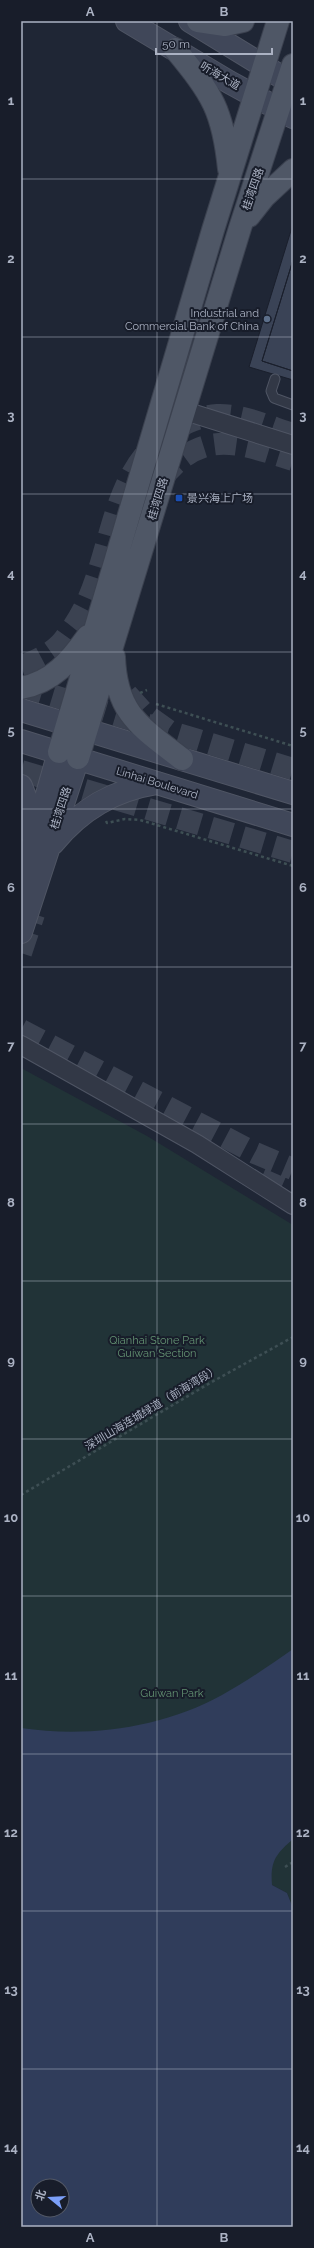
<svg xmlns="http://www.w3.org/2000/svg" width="314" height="2248" font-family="Raleway,'Noto Sans SC',sans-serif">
<rect width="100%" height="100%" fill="#1f2635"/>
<path fill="#213337" d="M21,1068L147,1136L293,1225V1908L287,1893L21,1748Z"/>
<path fill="#303d5b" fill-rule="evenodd" d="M293,1649V1839C276,1854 270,1861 272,1885L287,1893L293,1908V2227H21V1728C88,1738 162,1728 222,1695C246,1682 270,1665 293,1649ZM38,2186H62V2210H38Z"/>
<path fill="#3a4356" stroke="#1a1f2c" d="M293,224V260L262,361L293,371V380L249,367Z
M293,260V371L262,361Z"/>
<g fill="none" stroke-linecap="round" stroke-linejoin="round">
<path stroke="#3b4251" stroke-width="22" stroke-dasharray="22 11" stroke-linecap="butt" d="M161,480C202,427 238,443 293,460
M21,666C35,661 49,655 60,644C65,639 69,632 73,627C116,565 104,468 177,428C190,421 202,416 217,415C242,414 270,427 293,434
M21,686L293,769
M127,694L144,713L169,731
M21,771L293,852
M21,953L34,914
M21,1030L255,1153L293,1169
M261,1179L293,1193"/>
<g stroke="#4f5564" stroke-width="11">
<path id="lane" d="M275,379L271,391L274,398L293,405"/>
</g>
<g stroke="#4f5564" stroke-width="20">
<path id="street" d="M185,411L293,445
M21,1045L197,1144L293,1205"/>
</g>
<g stroke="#4f5564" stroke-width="24">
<path id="secondary" d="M127,21L229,82L293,117
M190,21L293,84
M21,710L293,793
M21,741L293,825
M21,786L27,802L32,834
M53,843C81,809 114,790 157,783
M21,886L59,752
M21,932L78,758"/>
</g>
<g stroke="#3b414f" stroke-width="24">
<path id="primary" d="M198,21L225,25L243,21
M175,49C212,94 223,110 229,169
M249,216L264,197L293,170
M114,657C116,714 141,727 182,759
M21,688C53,682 70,661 88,636
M59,752L213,230L278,21
M78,758L240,228L293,65"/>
</g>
<path stroke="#3e4f54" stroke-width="2.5" stroke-dasharray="3 3" stroke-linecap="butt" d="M140,693L147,690
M156,704L293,746
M106,821L107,823L125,819L140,820L293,866
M21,1495L210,1383L293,1337
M285,1867L293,1862"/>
<use href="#lane" stroke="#323846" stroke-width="9"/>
<use href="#street" stroke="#323846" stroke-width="18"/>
<use href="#secondary" stroke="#404759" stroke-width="22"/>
<use href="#primary" stroke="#4f5766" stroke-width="22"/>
</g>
<path fill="none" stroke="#abb2c3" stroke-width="1" stroke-opacity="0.55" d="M157,21V2227M21,179H293M21,337H293M21,494H293M21,652H293M21,809H293M21,967H293M21,1124H293M21,1281H293M21,1439H293M21,1596H293M21,1754H293M21,1911H293M21,2069H293"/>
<circle fill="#5c6f8a" stroke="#181d2a" stroke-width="1.5" cx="267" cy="319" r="4"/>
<rect fill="#1a4fb4" stroke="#181d2a" stroke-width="1.5" x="175" y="494" width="8" height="8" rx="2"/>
<g text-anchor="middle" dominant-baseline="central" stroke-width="4" stroke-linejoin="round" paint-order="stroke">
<g font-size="11" fill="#abb2c3" stroke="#181d2a">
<text transform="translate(220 76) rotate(30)">听海大道</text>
<text transform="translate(253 189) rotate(-71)">桂湾四路</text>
<text transform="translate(158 499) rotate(-73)">桂湾四路</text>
<text transform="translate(157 783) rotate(17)">Linhai Boulevard</text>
<text transform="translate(61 808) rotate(-72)">桂湾四路</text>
<text transform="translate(152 1408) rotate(-31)">深圳山海连城绿道（前海湾段）</text>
</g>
<g font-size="11" fill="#abb2c3" stroke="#181d2a" text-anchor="end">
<text x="259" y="313">Industrial and<tspan x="259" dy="13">Commercial Bank of China</tspan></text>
<text x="187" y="498" text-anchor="start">景兴海上广场</text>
</g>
<g font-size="11" fill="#649373" stroke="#181d2a">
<text x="157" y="1340">Qianhai Stone Park<tspan x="157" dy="13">Guiwan Section</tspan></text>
<text x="172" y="1693">Guiwan Park</text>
</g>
</g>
<rect width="314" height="2248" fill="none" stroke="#181d2a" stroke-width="44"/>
<g transform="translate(50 2198) rotate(288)"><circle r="19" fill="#181d2a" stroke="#535967"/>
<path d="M0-3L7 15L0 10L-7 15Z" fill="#7b9ff8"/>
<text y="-6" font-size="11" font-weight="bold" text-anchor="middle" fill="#abb2c3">北</text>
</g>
<path d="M156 48v6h116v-6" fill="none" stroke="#abb2c3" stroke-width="2"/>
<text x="162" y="48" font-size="12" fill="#abb2c3" stroke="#181d2a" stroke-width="3" paint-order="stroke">50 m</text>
<rect x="22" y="22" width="270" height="2204" fill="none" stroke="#abb2c3" stroke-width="1.5"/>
<g font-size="13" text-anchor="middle" font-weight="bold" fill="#abb2c3">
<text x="90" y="16">A</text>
<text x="224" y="16">B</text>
<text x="11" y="105">1</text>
<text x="303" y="105">1</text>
<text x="11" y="263">2</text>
<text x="303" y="263">2</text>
<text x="11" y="420">3</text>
<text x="303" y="420">3</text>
<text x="11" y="578">4</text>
<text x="303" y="578">4</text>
<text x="11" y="735">5</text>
<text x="303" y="735">5</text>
<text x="11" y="892">6</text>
<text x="303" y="892">6</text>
<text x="11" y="1050">7</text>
<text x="303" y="1050">7</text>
<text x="11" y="1207">8</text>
<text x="303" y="1207">8</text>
<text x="11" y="1365">9</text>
<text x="303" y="1365">9</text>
<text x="11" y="1522">10</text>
<text x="303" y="1522">10</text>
<text x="11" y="1680">11</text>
<text x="303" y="1680">11</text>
<text x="11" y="1837">12</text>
<text x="303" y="1837">12</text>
<text x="11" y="1994">13</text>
<text x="303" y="1994">13</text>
<text x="11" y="2152">14</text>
<text x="303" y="2152">14</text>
<text x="90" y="2242">A</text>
<text x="224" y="2242">B</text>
</g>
</svg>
